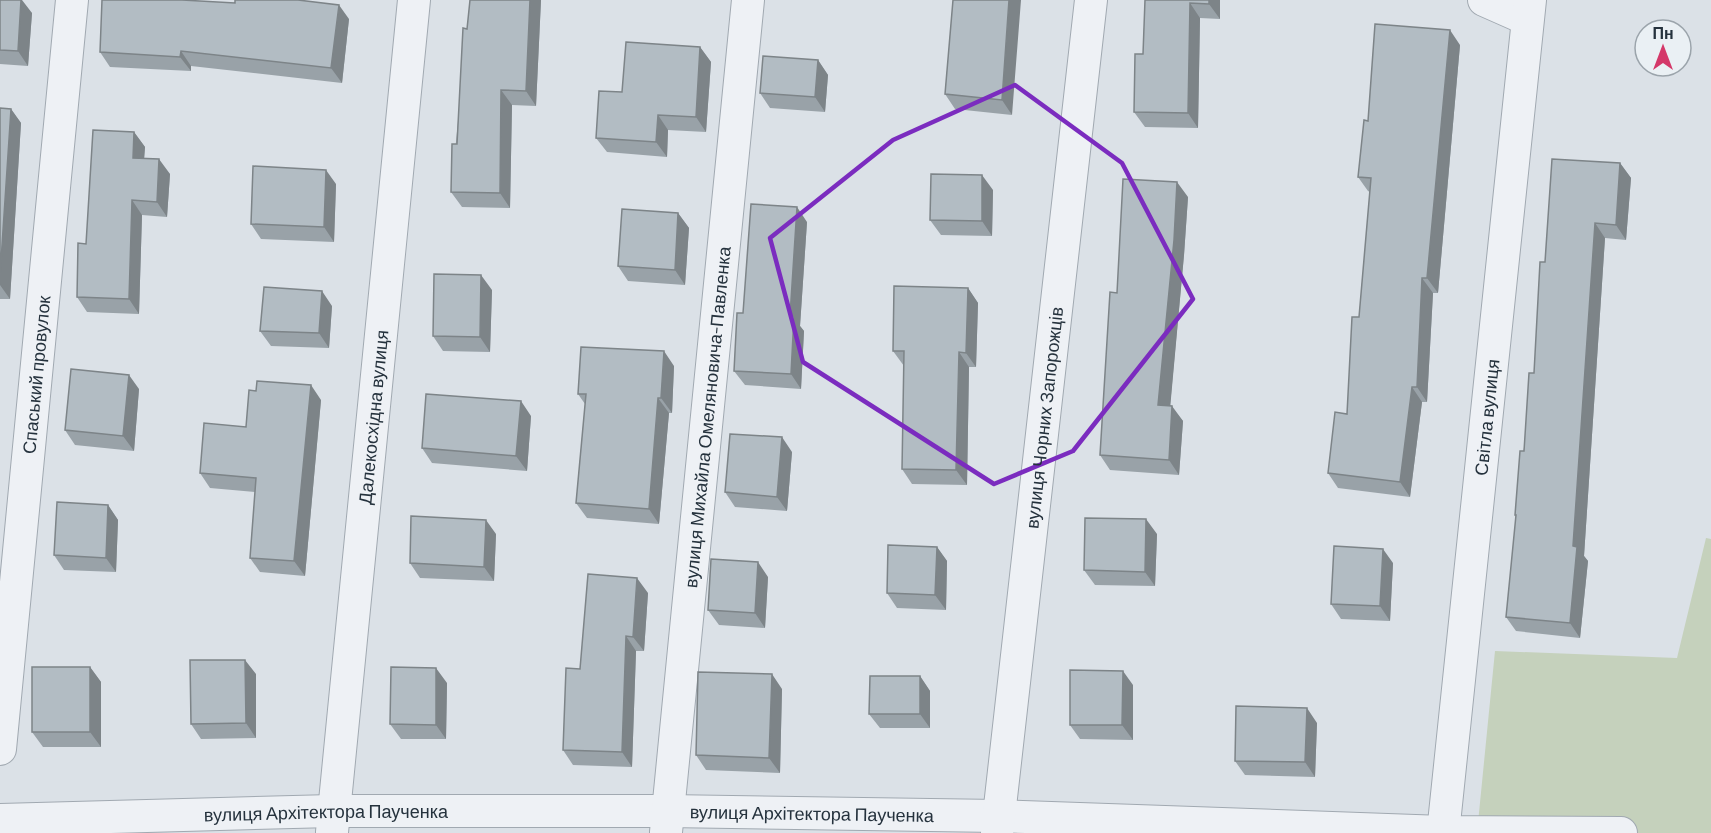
<svg xmlns="http://www.w3.org/2000/svg" width="1711" height="833" font-family="Barlow,sans-serif">
<rect width="100%" height="100%" fill="#dbe1e7"/>
<path fill="#c5d1bc" d="M1706,538L1711,539V833H1477L1495,651L1677,658Z"/>
<g fill="none" stroke-linecap="round" stroke-linejoin="round">
<g stroke="#a1a9b1" stroke-width="34">
<g id="street">
<path d="M1484,0L1527,19"/>
<path id="s1" d="M0,749L72,0"/>
<path id="s2" d="M0,820L332,811H667L998,816L1443,832L1621,833"/>
<path id="s3" d="M332,832L414,0"/>
<path id="s4" d="M666,832L748,0"/>
<path id="s5" d="M997,833L1091,0"/>
<path id="s6" d="M1443,833L1530,0"/>
</g>
</g>
<use href="#street" stroke="#eef1f5" stroke-width="32"/>
</g>
<path fill="#99a2a8" d="M0,0L32,13L28,66L0,64Z
M470,0H541L536,106L512,105L510,208L462,207L451,192Z
M953,0L1012,115L955,109L945,94Z
M1145,0H1220V19L1200,18L1198,128L1145,127L1134,112L1143,54Z
M349,19L342,83L191,66V71L110,67L100,52Z
M1460,45L1438,293H1433L1427,402H1422L1410,497L1338,488L1328,473L1347,414L1359,317L1370,192L1368,191L1358,177L1368,121Z
M700,47L711,62L706,132L668,130L667,157L607,152L596,138L622,92Z
M818,60L828,75L825,112L770,108L760,93Z
M0,108L11,109L21,123L10,299H0Z
M134,132L145,147L144,159L170,174L167,217L142,215L139,314L87,312L77,297L86,244Z
M1620,163L1631,178L1626,240L1605,238L1584,556L1588,561L1580,638L1516,631L1506,617L1516,517L1515,515L1534,373L1545,262Z
M336,184L334,242L261,239L251,224Z
M993,190L992,236L941,235L930,220Z
M1188,197L1184,255L1170,406L1183,421L1179,475L1110,470L1100,455L1117,293Z
M678,213L689,228L685,285L628,281L618,266Z
M807,222L800,326L804,331L801,389L745,385L734,371L743,313Z
M968,288L978,303L976,367H969L967,485L912,484L902,469L904,366L893,351Z
M492,290L490,352L443,351L433,336Z
M332,306L329,348L271,346L260,331Z
M674,366L672,413H669L659,524L587,518L576,503L585,404L578,394Z
M139,389L134,451L75,445L65,430Z
M321,400L305,576L260,572L250,558L255,492L210,488L200,473L246,427Z
M531,416L527,471L432,463L422,448Z
M792,452L787,511L735,507L725,492Z
M108,505L118,520L116,572L64,570L54,555Z
M496,534L494,581L420,578L410,563Z
M1157,534L1155,586L1095,585L1084,570Z
M937,547L947,561L946,610L897,608L887,593Z
M1393,563L1390,621L1341,619L1331,604Z
M768,577L765,628L719,625L708,610Z
M648,593L644,651H636L632,767L573,765L563,750L580,669Z
M90,667L101,682V747H43L32,732Z
M256,674V738L201,739L191,724Z
M920,676L930,691V728H880L869,714Z
M447,683L446,739H401L390,724Z
M1133,685V740L1080,739L1070,725Z
M782,689L780,773L706,770L696,755Z
M1317,723L1315,777L1245,775L1235,761Z"/>
<path fill="#7d8488" d="M21,0H22L32,13L28,66L18,51Z
M530,0H541L536,106L526,91Z
M1009,0H1021L1012,115L1002,100Z
M1209,0H1220V19L1209,4Z
M1190,3L1200,18L1198,128L1188,113Z
M339,5L349,19L342,83L331,68Z
M1450,30L1460,45L1438,293L1427,278Z
M700,47L711,62L706,132L696,117Z
M181,51L191,66V71L180,57Z
M818,60L828,75L825,112L815,97Z
M501,90L512,105L510,208L500,193Z
M11,109L21,123L10,299L0,285V276Z
M658,115L668,130L667,157L656,142Z
M134,132L145,147L143,173L133,158Z
M159,159L170,174L167,217L157,202Z
M1620,163L1631,178L1626,240L1616,225Z
M326,170L336,184L334,242L324,227Z
M982,175L993,190L992,236L982,221Z
M1177,182L1188,197L1184,255L1169,420L1158,405Z
M132,200L142,215L139,314L129,299Z
M797,207L807,222L800,326L804,331L801,389L791,374L790,316Z
M678,213L689,228L685,285L675,270Z
M1595,223L1605,238L1584,556L1588,561L1580,638L1570,623L1573,546Z
M481,275L492,290L490,352L480,337Z
M1422,278L1433,293L1427,402L1417,387Z
M968,288L978,303L976,367L966,353Z
M322,291L332,306L329,348L319,333Z
M664,351L674,366L672,413L661,398Z
M959,352L969,367L967,485L956,470Z
M129,375L139,389L134,451L123,436Z
M311,385L321,400L305,576L294,561Z
M1412,387L1422,402L1410,497L1400,482Z
M658,398L669,413L659,524L649,509Z
M521,401L531,416L527,471L516,456Z
M1172,406L1183,421L1179,475L1169,460Z
M782,437L792,452L787,511L777,497Z
M108,505L118,520L116,572L106,558Z
M1146,519L1157,534L1155,586L1145,572Z
M486,520L496,534L494,581L484,567Z
M937,547L947,561L946,610L935,595Z
M1383,549L1393,563L1390,621L1380,606Z
M758,562L768,577L765,628L755,613Z
M637,578L648,593L644,651L633,637Z
M626,636L636,651L632,767L622,752Z
M245,660L256,674V738L246,723Z
M90,667L101,682V747L90,732Z
M436,668L447,683L446,739L436,725Z
M1123,671L1133,685V740L1122,725Z
M772,674L782,689L780,773L769,758Z
M920,676L930,691V728L920,714Z
M1307,708L1317,723L1315,777L1305,762Z"/>
<path fill="#b2bcc3" stroke="#7d8488" stroke-width="1.5" d="M0,0H21L18,51L0,50Z
M102,0H182L235,3V0H298L339,5L331,68L181,51L180,57L100,52Z
M470,0H530L526,91L501,90L500,193L451,192L452,144H457L463,28L467,29Z
M953,0H1009L1002,100L945,94Z
M1145,0H1209V4L1190,3L1188,113L1134,112L1135,54H1143Z
M1375,24L1450,30L1427,278H1422L1417,387H1412L1400,482L1328,473L1335,412L1347,414L1352,317H1359L1371,178L1358,177L1364,120L1368,121Z
M626,42L700,47L696,117L658,115L656,142L596,138L599,91L622,92Z
M763,56L818,60L815,97L760,93Z
M0,108L11,109L0,276Z
M93,130L134,132L133,158L159,159L157,202L132,200L129,299L77,297L78,243L86,244Z
M1552,159L1620,163L1616,225L1595,223L1573,546L1577,547L1570,623L1506,617L1516,515H1515L1520,451H1524L1529,373H1534L1540,262H1545Z
M253,166L326,170L324,227L251,224Z
M931,174L982,175V221L930,220Z
M1123,179L1177,182L1174,240L1158,405L1172,406L1169,460L1100,455L1110,292L1117,293Z
M751,204L797,207L790,316H794L791,374L734,371L737,313H743Z
M622,209L678,213L675,270L618,266Z
M434,274L481,275L480,337L433,336Z
M894,286L968,288L966,353L959,352L956,470L902,469L904,351H893Z
M264,287L322,291L319,333L260,331Z
M581,347L664,351L661,398H658L649,509L576,503L586,394H578Z
M71,369L129,375L123,436L65,430Z
M257,381L311,385L294,561L250,558L256,478L200,473L204,423L246,427L249,390L256,391Z
M426,394L521,401L516,456L422,448Z
M730,434L782,437L777,497L725,492Z
M57,502L108,505L106,558L54,555Z
M411,516L486,520L484,567L410,563Z
M1085,518L1146,519L1145,572L1084,570Z
M888,545L937,547L935,595L887,593Z
M1334,546L1383,549L1380,606L1331,604Z
M711,559L758,562L755,613L708,610Z
M588,574L637,578L633,637L626,636L622,752L563,750L566,668L580,669Z
M190,660H245L246,723L191,724Z
M32,667H90V732H32Z
M391,667L436,668V725L390,724Z
M1070,670L1123,671L1122,725H1070Z
M698,672L772,674L769,758L696,755Z
M870,676H920V714H869Z
M1236,706L1307,708L1305,762L1235,761Z"/>
<path fill="none" stroke="#7b2cbf" stroke-width="4.5" stroke-linejoin="round" d="M1015,85L1122,163L1193,299L1073,451L994,484L803,362L770,238L893,140Z"/>
<g text-anchor="middle" dominant-baseline="central" stroke-width="5" stroke-linejoin="round" paint-order="stroke">
<g font-size="18" fill="#25323d" stroke="#eaf0f4">
<text stroke="none"><textPath href="#s1" startOffset="376">Спаський провулок</textPath></text>
<text stroke="none"><textPath href="#s3" startOffset="417">Далекосхідна вулиця</textPath></text>
<text stroke="none"><textPath href="#s4" startOffset="417">вулиця Михайла Омеляновича-Павленка</textPath></text>
<text stroke="none"><textPath href="#s5" startOffset="418">вулиця Чорних Запорожців</textPath></text>
<text stroke="none"><textPath href="#s6" startOffset="418">Світла вулиця</textPath></text>
<text stroke="none"><textPath href="#s2" startOffset="326">вулиця Архітектора Паученка</textPath></text>
<text stroke="none"><textPath href="#s2" startOffset="812">вулиця Архітектора Паученка</textPath></text>
</g>
</g>
<g transform="translate(1663 48)"><circle r="28" fill="#eaf0f4" stroke="#9ba4ab" stroke-width="1.5"/>
<path d="M0-4.5L10 22L0 15L-10 22Z" fill="#d43869"/>
<text y="-9" font-size="16" font-weight="bold" text-anchor="middle" fill="#25323d">Пн</text>
</g>
</svg>
